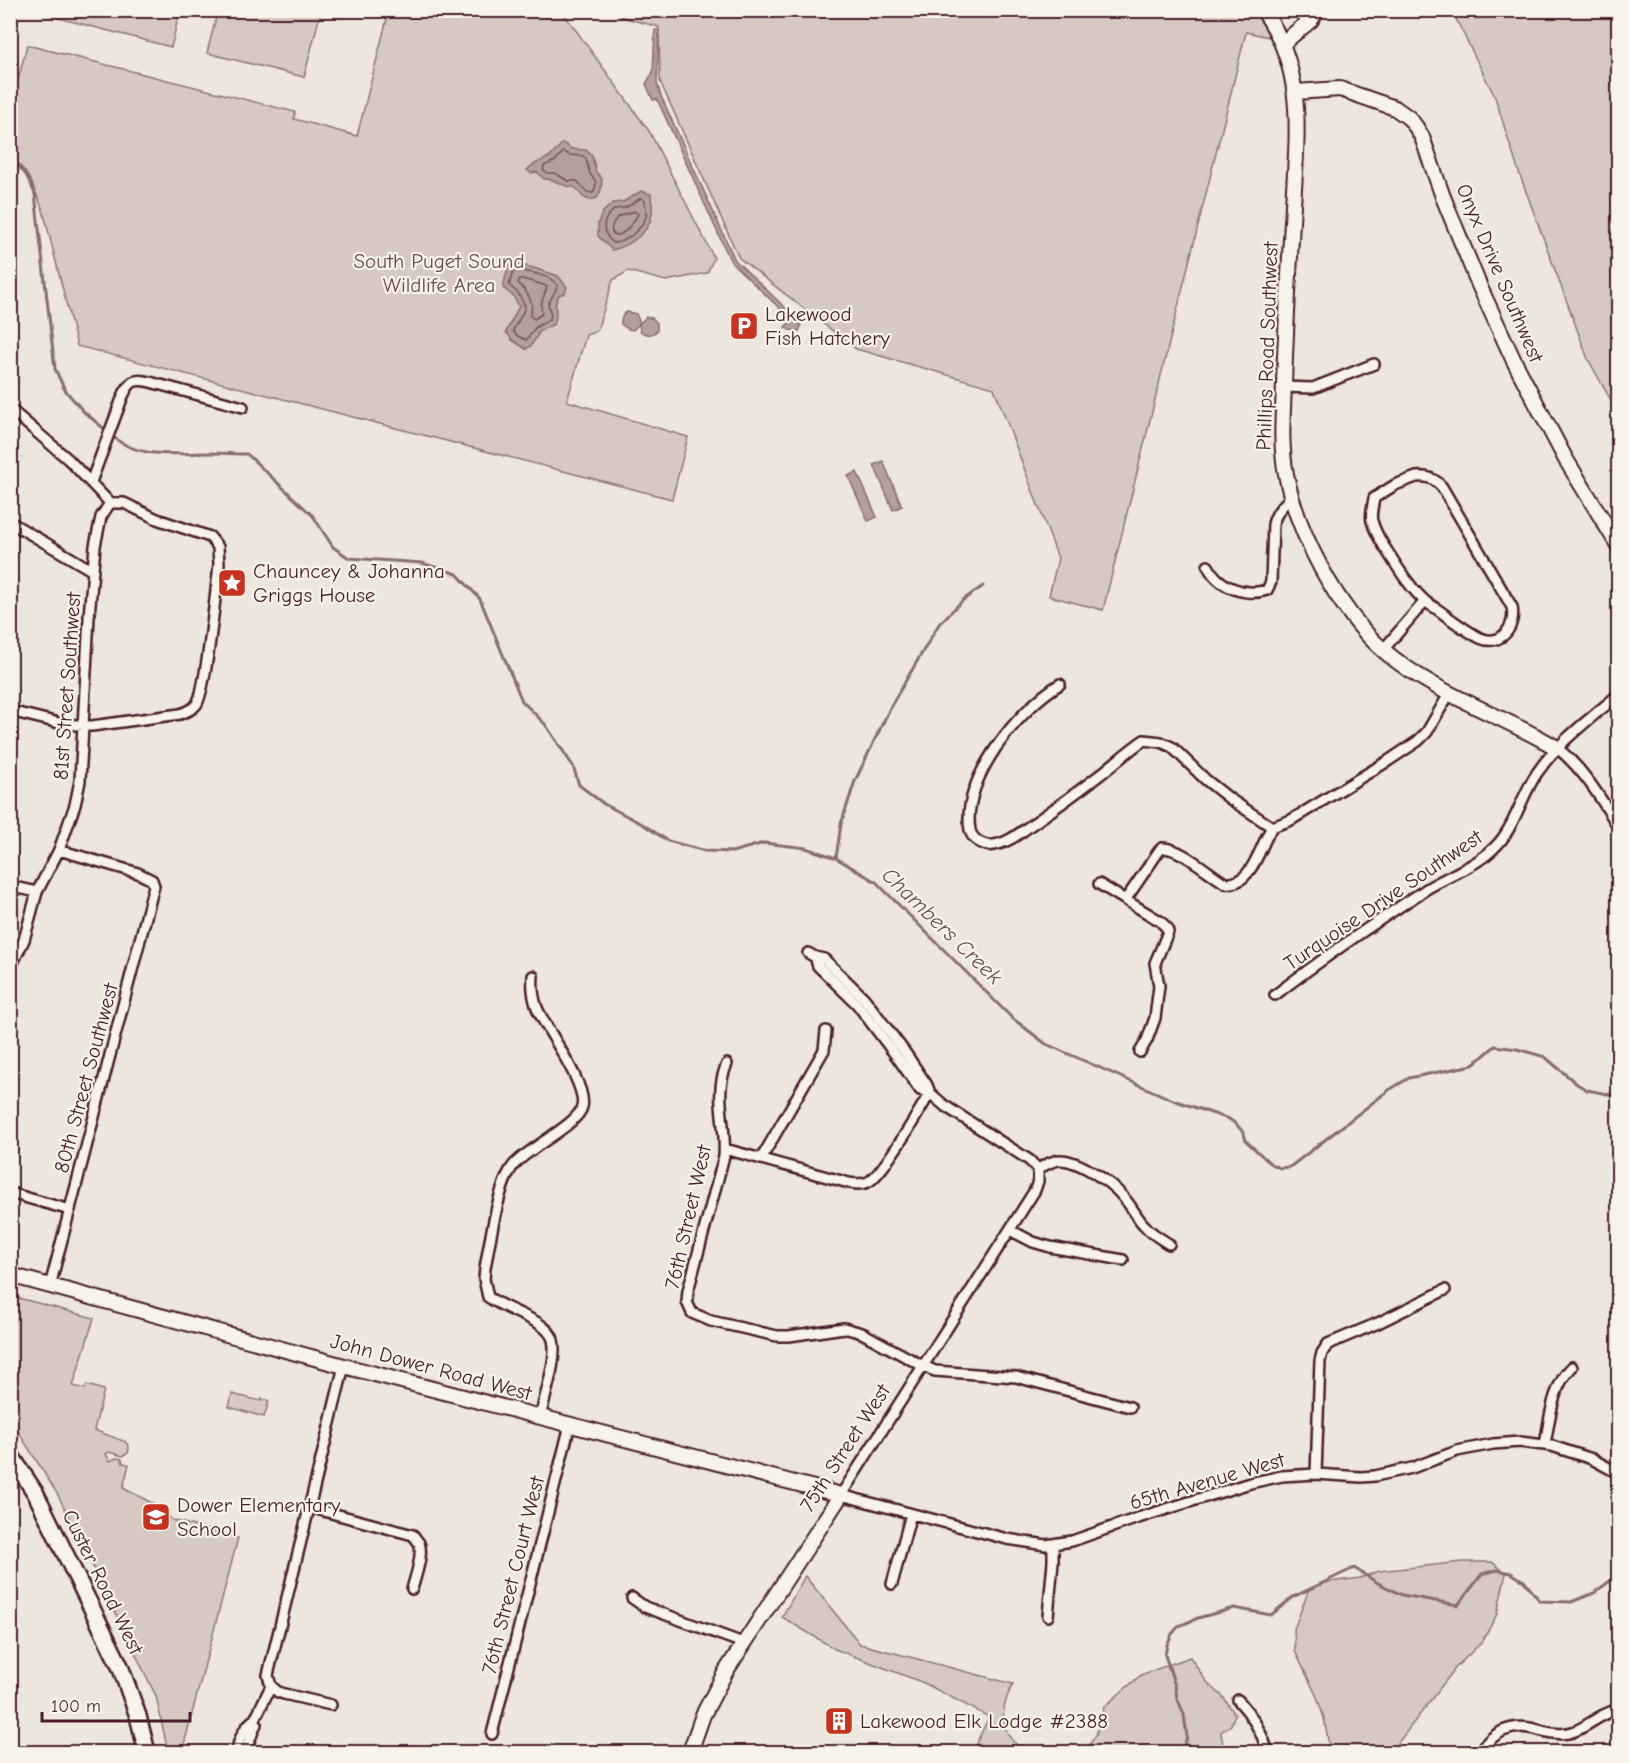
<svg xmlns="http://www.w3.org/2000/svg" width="1629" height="1763" font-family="'Comic Neue',sans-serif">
<rect width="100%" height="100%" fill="#ece6dd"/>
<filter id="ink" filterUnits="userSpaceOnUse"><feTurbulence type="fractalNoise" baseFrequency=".0167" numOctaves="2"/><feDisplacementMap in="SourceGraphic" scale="12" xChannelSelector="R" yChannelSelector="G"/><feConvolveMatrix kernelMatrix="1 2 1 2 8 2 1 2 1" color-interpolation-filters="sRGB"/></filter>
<g filter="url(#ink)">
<path fill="#d5c9c2" stroke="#907476" stroke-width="1.5" d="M218,10L321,11L304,77L207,53Z
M32,11H180L171,47Z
M389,11H562L649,131L714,258L707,273L666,281L628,271L613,280L597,331L586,335L567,401L688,437L672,499L77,346L43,210L31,181L11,159V108L27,45L295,112L294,119L357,136Z
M618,11H1254L1274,38L1246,32L1103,610L1049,596L1058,558L994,388L856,349L739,258L660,81L659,27L622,17Z
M1452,11H1618V413L1588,359L1517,167L1495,97Z
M11,1296L94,1318L73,1386L85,1389L87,1385L104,1390L94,1430L126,1442L129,1448L128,1453L123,1456L109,1452L106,1454L110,1461L116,1458L122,1459L123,1463L129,1464L123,1488L158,1506L172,1520L238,1538L182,1752H168L156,1696L58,1495L11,1420Z
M232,1394L261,1401L262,1399L269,1401L264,1417L229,1407Z
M1462,1562H1492L1506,1573L1497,1614L1482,1642L1457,1666L1391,1752H1340L1329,1745L1324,1718L1317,1697L1295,1651L1294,1629L1309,1589L1329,1582L1360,1578L1379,1571Z
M805,1576L860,1644L1013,1684C1004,1701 999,1718 1009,1736C1012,1742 1021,1748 1027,1752H972L989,1717L924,1683L835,1649L782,1617Z
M1190,1657L1206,1681L1223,1697L1235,1714L1231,1725L1221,1732L1224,1752H1085L1096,1735L1104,1707L1141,1675Z"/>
<path fill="#b39f9d" stroke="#896c6f" stroke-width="1.5" d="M655,30H659L657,83L661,96L735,260L795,317L801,326L799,331L789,330L785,327L792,320L731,262L657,99L653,100L646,84L653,72Z
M563,143L572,149L586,150L592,156L596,172L602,179L601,190L597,198L589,200L583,197L575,187C561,188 557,178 544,179L537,172L531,173L527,170C534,162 541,162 549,157C555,154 557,147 563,143Z
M641,191L651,194C651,200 653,207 652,213C651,232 628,247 612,250L598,236V223L603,212L613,203L623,202Z
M513,263L534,268L558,276L567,287L565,293L559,295C551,308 560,311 554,324L540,331L531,346L526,349L512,340L506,332L519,306L513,296L503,288L508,267Z
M627,312L636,314L640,323L646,317L652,318L657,323V331C651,336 646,336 640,331L639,324L633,330L628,329L621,324C621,318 622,315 627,312Z
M883,461L902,506L893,510L874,465Z
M857,472L877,517L868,521L848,476Z"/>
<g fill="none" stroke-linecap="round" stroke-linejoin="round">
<path stroke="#745259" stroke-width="1.5" d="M563,152L570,155L583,156L586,159L590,174L596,182L595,189L593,193L587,192L577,181H568L555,173H547L543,170L544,166L555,161Z
M641,198L645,201C645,205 647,211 646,216C643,228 626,243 613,243C602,233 600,220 614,210C620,207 618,209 624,208C630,206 636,201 641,198Z
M634,211L638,214C635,220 625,235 617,235C606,234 614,218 620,216C625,214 629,214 634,211Z
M516,270C529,272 551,275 558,286L548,304L551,315L550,319L536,327L526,340L516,335L513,331C516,322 523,316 525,306L518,293L509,285L513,272Z
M522,279L544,285L547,287L541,304L542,314L534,319L530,316C535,302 528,293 518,283L519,280Z"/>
<path stroke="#896c6f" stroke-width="3" d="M10,157C23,167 30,179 35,194L55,369L65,390L84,412L107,431
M112,436C139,460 177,453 210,453C222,453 235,454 247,454L313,516L333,547L349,558L422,563L457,574L480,599L522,701L545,724L573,766L579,785L604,804L644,825L668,841L705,851L732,852L764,843L806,848L836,858L876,882L1012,1018L1046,1044L1173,1100L1229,1119L1236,1124L1244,1133L1246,1141L1271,1164L1280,1168L1290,1167L1389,1090L1409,1078L1473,1065L1495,1046L1517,1049L1545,1057L1577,1084L1587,1090L1618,1096
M836,858L841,824L855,781L892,704L939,624L963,600L983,586
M1182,1752L1187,1737L1184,1714L1177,1698L1175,1686L1165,1655L1167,1645L1172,1634L1179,1626L1198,1618L1234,1608L1271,1615L1293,1597L1354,1568L1378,1583L1402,1595L1458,1605L1482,1574L1497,1570L1511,1573L1524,1581L1540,1601L1571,1602L1594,1593L1618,1575"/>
<g stroke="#4a1f2b" stroke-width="14">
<path id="street" d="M1284,387L1313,388L1374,364
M10,409L69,460L110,503
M1416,477C1428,476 1434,478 1442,487L1512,607C1516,627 1501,647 1480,638C1468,632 1456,623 1445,615C1439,610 1432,606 1426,602C1411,589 1400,571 1389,554C1383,545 1375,533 1372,521C1370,514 1373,506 1374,498L1395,485Z
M91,482L123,396C130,381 134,378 150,382L243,407
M10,522L93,571
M1208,566C1218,587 1245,597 1267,590L1271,582L1273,524C1276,512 1283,504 1292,497
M1383,650L1425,601
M1060,684C1019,709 961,779 970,830C972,840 984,847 994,845C1009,843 1022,831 1034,823C1057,807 1079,791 1101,774C1115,763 1129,750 1144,740L1161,742L1172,747L1206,780L1230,799L1272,827
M10,711L63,724L92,726L180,714C186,712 192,710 196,705C206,694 216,587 219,565L218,547L210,537L157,519L124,503H110
M1557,748C1583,768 1601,799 1618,826
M1099,884L1160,921L1167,928L1168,932L1155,963L1159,986L1155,1018L1147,1040L1140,1052
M10,886L37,892
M1126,899L1159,851L1162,848C1180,847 1208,873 1225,883C1252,887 1260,845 1272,827L1291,820L1388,761L1418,741L1427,732L1449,694
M808,953L815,957L824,959L864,998L904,1051L927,1085L930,1093L945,1106L1029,1160L1038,1169
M815,957L818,966L857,1004L897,1057L920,1090L930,1093
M10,969L24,940L37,892L59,850L75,805L80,781L89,617L95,546L101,517L110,503
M533,976C532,987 533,997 537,1008C546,1030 588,1085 582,1107C578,1125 527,1148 513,1166C498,1185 490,1242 485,1268L484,1279L488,1297C504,1308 521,1313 538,1323C544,1327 551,1332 553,1340C558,1358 544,1398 540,1418
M1275,995C1324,957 1376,922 1428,888C1450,875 1476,866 1494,848C1514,830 1521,796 1537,773C1558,742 1590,719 1618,695
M727,1064C713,1094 727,1125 724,1156L688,1291L687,1302L692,1313L711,1321L777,1336H789L844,1328L862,1333L923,1366L935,1371L1016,1377L1130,1407
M725,1149L849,1183C856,1184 862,1185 868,1182C883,1175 919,1111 930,1093
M761,1159L824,1050L826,1031
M1038,1169V1181L1035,1190L841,1495L1007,1539L1046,1545L1072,1541L1138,1518L1250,1483L1282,1476L1316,1474L1361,1477L1375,1476L1412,1468L1457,1451L1493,1444L1520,1442L1552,1446L1592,1459L1618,1473
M1038,1169C1045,1165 1051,1161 1059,1160C1078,1159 1112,1183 1123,1197C1132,1206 1137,1219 1146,1227C1152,1234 1161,1239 1169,1244
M10,1193L70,1210
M1010,1230L1033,1242L1050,1247L1123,1260
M50,1286L154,886L152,880L138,873L59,850
M1545,1444C1550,1419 1552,1386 1572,1367
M1316,1474L1320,1361L1322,1353L1328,1344L1378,1323L1445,1290
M309,1507L413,1535C415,1538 417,1540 419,1543C424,1553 415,1578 412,1589
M892,1584L911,1514
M632,1598L645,1607L743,1643
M1048,1616L1053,1562V1545
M271,1686L278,1692L284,1694L331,1705
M1238,1700C1252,1715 1262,1733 1268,1752
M492,1734L570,1425
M237,1752C238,1740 245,1725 255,1719
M243,1752H245L256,1724L255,1719L271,1686L268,1675L344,1366
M1480,1752C1492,1732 1512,1723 1535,1729C1546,1732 1557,1735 1568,1733C1586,1730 1598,1713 1618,1710"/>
</g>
<g stroke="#4a1f2b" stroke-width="18">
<path id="secondary" d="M1263,10C1303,66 1298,124 1294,189C1290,254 1286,319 1284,384C1283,414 1280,444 1286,474C1297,533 1338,610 1383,650C1434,694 1500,714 1557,748
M1283,43L1311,20L1317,10
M1296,92L1340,89L1395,108L1409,118L1416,127L1422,137L1443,197L1479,285L1514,361L1565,458L1618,545
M10,1275L344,1366L841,1495L726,1671L703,1715L690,1752"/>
</g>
<g stroke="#4a1f2b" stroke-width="20">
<path id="primary" d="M10,1454L36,1494L120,1666L138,1716L147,1752"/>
</g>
<use href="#street" stroke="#f7f3e8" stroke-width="9"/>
<use href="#secondary" stroke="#f7f3e8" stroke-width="14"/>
<use href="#primary" stroke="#f7f3e8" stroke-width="15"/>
</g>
</g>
<defs>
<g id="parking-square" transform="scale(1.5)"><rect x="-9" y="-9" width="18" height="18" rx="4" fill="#c8321e" stroke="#f7f3e8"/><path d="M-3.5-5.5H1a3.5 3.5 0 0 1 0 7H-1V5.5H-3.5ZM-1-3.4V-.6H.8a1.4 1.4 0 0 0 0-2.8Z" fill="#fff"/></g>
<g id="sight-square" transform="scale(1.5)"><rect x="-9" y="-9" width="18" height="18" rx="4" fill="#c8321e" stroke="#f7f3e8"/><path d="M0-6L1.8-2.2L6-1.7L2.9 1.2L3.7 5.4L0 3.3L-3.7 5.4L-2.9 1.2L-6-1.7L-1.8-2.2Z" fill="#fff"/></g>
<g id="school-square" transform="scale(1.5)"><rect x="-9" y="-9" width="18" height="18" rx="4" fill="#c8321e" stroke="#f7f3e8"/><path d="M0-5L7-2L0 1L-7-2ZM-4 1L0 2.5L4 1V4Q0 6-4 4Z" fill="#fff"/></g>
<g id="building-square" transform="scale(1.5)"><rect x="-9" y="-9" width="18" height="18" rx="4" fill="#c8321e" stroke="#f7f3e8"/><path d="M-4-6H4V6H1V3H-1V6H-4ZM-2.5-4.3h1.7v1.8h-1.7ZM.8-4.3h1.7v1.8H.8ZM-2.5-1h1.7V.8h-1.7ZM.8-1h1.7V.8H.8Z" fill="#fff"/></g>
</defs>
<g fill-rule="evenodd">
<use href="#parking-square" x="744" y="326"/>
<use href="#sight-square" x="232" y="583"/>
<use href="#school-square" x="156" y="1517"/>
<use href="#building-square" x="839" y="1721"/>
</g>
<g text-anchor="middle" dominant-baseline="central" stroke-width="4.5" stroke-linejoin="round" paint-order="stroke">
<g font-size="21" fill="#6d4a51" stroke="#f7f3e8">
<text x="439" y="261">South Puget Sound<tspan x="439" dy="24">Wildlife Area</tspan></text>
</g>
<g font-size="21" fill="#4a1f2b" stroke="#f7f3e8">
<text transform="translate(1500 273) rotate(67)">Onyx Drive Southwest</text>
<text transform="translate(1267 346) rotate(-88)">Phillips Road Southwest</text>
<text transform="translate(67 686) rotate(-86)">81st Street Southwest</text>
<text transform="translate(1383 900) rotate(-34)">Turquoise Drive Southwest</text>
<text transform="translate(86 1078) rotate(-75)">80th Street Southwest</text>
<text transform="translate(688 1217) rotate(-77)">76th Street West</text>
<text transform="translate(431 1367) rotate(15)">John Dower Road West</text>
<text transform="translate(845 1448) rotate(-57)">75th Street West</text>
<text transform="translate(1207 1481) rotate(-16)">65th Avenue West</text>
<text transform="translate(513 1575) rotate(-76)">76th Street Court West</text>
<text transform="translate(103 1582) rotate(64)">Custer Road West</text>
</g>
<g font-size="21" fill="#4a1f2b" stroke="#f7f3e8" text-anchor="start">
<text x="765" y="314">Lakewood<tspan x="765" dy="24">Fish Hatchery</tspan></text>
<text x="253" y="571">Chauncey &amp; Johanna<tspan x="253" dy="24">Griggs House</tspan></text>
<text x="177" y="1505">Dower Elementary<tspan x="177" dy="24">School</tspan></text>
<text x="860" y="1721">Lakewood Elk Lodge #2388</text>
</g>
<g font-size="22" font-style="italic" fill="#6f4c53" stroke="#f7f3e8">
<text transform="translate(942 926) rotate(44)">Chambers Creek</text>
</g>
</g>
<rect width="1629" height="1763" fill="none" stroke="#f7f3e8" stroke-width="36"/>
<rect x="18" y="18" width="1593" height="1727" fill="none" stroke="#4a1f2b" stroke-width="2" filter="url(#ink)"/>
<path d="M42 1712v9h148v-9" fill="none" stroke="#4a1f2b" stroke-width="3"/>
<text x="51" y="1712" font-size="18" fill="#4a1f2b" stroke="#f7f3e8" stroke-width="4.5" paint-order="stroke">100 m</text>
</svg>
